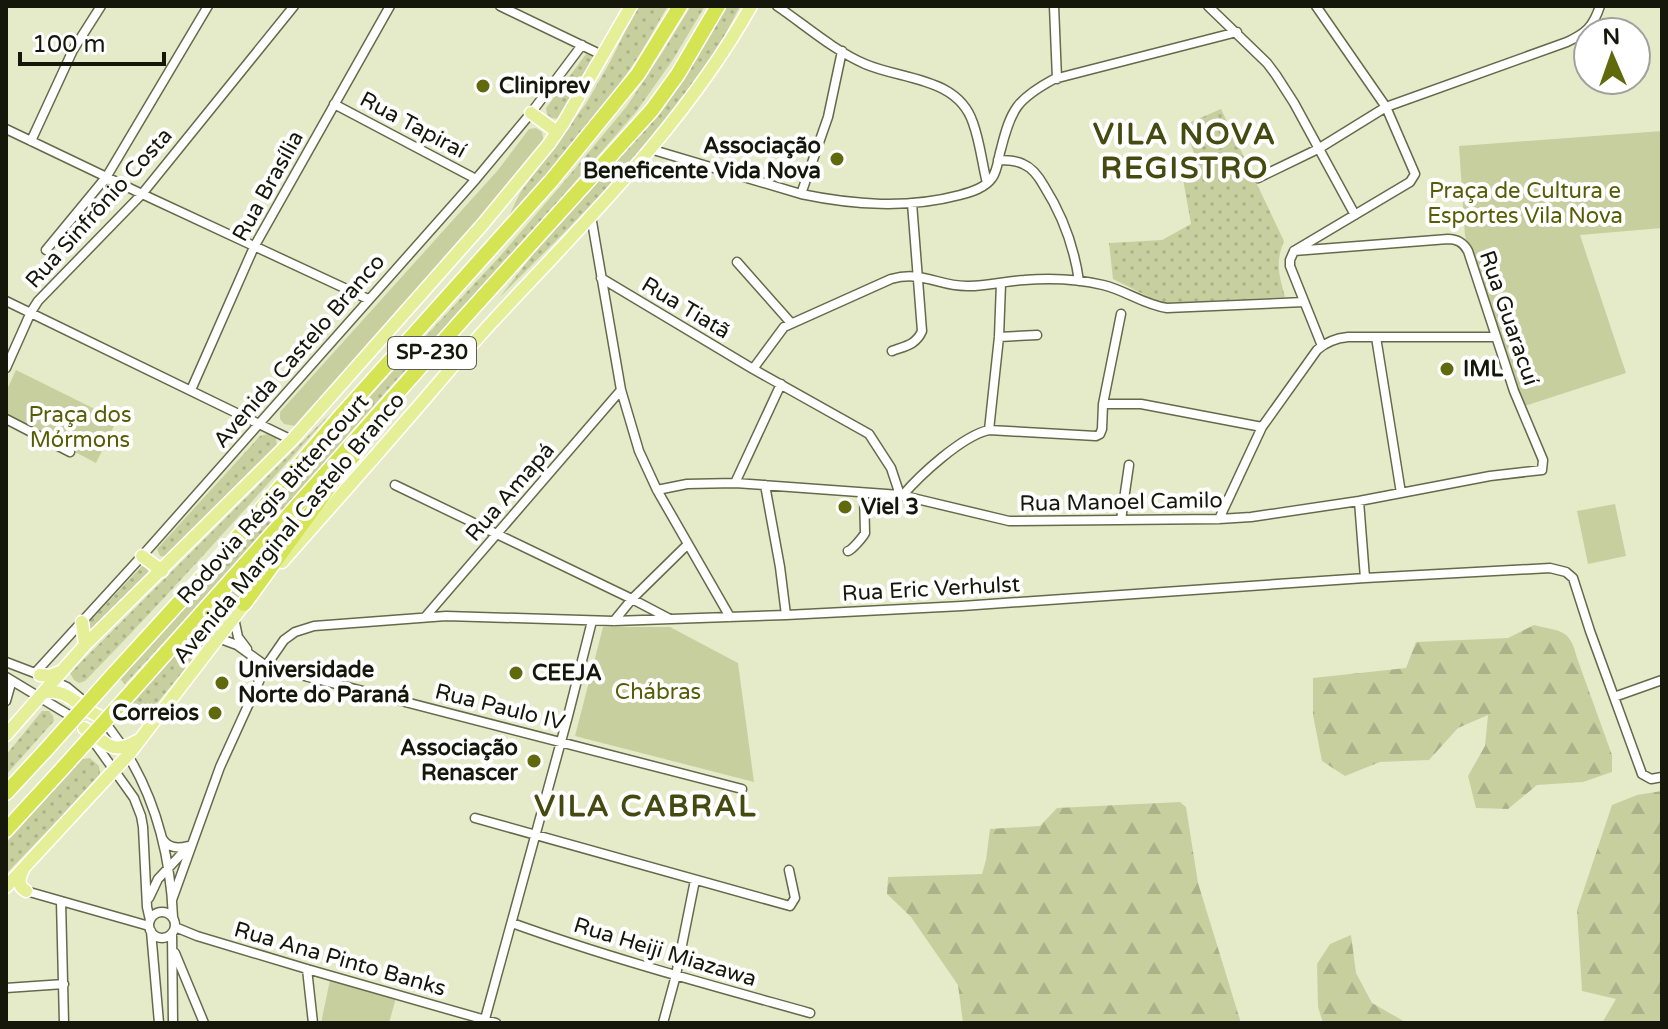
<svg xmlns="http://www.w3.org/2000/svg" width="1668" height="1029" font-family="'Varela Round',sans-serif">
<defs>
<pattern id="grass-dots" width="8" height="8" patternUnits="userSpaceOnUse" patternTransform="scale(2)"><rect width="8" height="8" fill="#c8cf9f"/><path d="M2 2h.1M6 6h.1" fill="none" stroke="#abb188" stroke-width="1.8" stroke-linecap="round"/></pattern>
<pattern id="forest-firs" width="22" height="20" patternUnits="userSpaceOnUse" patternTransform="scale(2)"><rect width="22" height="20" fill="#c8cf9f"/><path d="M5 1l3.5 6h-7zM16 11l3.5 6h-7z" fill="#abb188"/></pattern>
</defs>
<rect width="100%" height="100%" fill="#e5ebc8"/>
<path fill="url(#grass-dots)" d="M638,6H668C655,27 644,49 630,69C593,123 549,173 506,222L520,193L587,102L611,60Z
M691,6H705L672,61L636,112L508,259L390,387L214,588L125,684L118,677L206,584L277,500L384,381L501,255L568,177L627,106L662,53Z
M727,6H740C685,120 587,209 499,298L531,257L656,116L687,74Z
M586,54L592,56L594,59L559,119L551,118L547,114L546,108Z
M1221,109L1284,241C1275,263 1279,274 1285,297L1168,303L1153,299L1113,279L1109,243L1162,240L1191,224L1183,179L1196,159L1184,125Z
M332,412C251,503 170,594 85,681L79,683L74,680L70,673Z
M267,434L276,438L277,447L167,557L160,556L157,549L260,436Z
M286,529L268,563L213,635L148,714C139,721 129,720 122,711L225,600Z
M142,566L147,567L149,574L93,630L90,629L88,623Z
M42,711H49L53,716L54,721L6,775V755Z
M90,758L99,766L100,774L60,818L6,874V843L82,759Z"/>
<path fill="url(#forest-firs)" d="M1534,625C1561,632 1570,628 1577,658L1612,755V772L1583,782L1537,785L1508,809L1476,808L1468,776L1485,746L1488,715L1458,728L1429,760L1380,762L1345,776L1322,761L1313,715V678L1406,668L1416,642L1508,638Z
M1662,791V1023H1602L1616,999L1582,991L1577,910L1612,805L1637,795Z
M1180,802L1186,807L1198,883L1241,1023H963L958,985L911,917L887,894L888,877L982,874L986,860L990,829L1040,826L1057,808Z
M1351,935L1356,973L1372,1003L1407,1023H1323L1318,1007L1317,964L1330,944Z"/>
<path fill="#c8cf9f" d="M536,128L542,132L544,142L509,186L300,421L295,426L284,424L280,419V412L498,170L529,129Z
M1662,131V228L1580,235L1626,373L1522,407L1465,236L1459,146Z
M16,370L117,420L96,463L6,416V392Z
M1615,504L1626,556L1588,564L1577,511Z
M603,627H670L738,663L754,782L575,736Z
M330,980L396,998L389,1023H321Z"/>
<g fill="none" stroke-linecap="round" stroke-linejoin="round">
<g stroke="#656a4b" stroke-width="11">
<path id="minor" d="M500,6L604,56
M777,6C805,25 833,50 865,64C902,80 958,77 973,123C980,142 982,163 987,183
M1054,6L1057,79
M1208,6L1267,63L1276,75L1294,103L1355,215
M1316,6L1386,107L1415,174L1410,182L1294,251L1290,260V266L1322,346
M334,104L476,179
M6,129L142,194L368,299
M31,141L73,50L101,6
M650,149L801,194C854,205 907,209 960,195C971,192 985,188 992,178C998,170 998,158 1001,149C1011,109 1017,99 1054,79L1237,32
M998,160C1006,160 1015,160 1023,164C1033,168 1039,177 1044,186C1063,216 1074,246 1079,281
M1258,178L1318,149L1386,107L1567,42C1586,33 1593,27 1600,6
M801,194L828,117L842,51
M591,216L621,390L639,451L657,490L730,617
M46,250L107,176L208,6
M737,262L791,323
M601,278L753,369L869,434L891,468L900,495
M6,301L292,440
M999,337L1037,335
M1376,337L1401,493
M892,351C905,346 916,345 922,331L912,203
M6,368L31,312L38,301L142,194L294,6
M753,369L784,327L891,279C924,270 938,287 969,286C988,286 1005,281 1024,280C1050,278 1078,279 1103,285C1125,290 1144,305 1167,308L1304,302
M191,390L254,247L390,6
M1103,404H1141L1262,427
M6,419L70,452
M989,430L1096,436L1100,434L1102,429L1103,404L1121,314
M735,483L781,384
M395,485L632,599L670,619
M765,485L780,567L786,615
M657,490L687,484L735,483L900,495L1009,521L1219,519L1251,517L1359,501L1490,476L1542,470L1543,460L1514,391L1468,251C1463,242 1457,239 1448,239L1294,251
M902,496C920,475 962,436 989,430L999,337L1001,283
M1359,501L1365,578
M1219,519L1262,427L1317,350C1326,342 1337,338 1348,337H1496
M1121,520L1129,465
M848,551C852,550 863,537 865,533L864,493
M426,616L621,390
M234,618L238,637L247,649
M614,621L632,599L688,544
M218,638L237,645L266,666L742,789
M6,662L40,675
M35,673L142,556L476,179L531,113L582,45
M6,677L69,715L84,728L134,798L141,816L143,827L147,907L150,920
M52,680L67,687L90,706
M1614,697L1662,680
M6,701L10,687L7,679
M102,719C149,775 170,845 173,917
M475,818L790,906L795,898L789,870
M162,838C168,848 177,849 188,846
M26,891L149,926
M149,898L158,879L189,846
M172,900L220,767L266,666L284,640L295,632L314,626L446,616L614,621L786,615L962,606L1365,578L1550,568L1566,572L1573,578L1590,631L1642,774L1651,779L1662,777
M61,901L64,1023
M149 925a13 13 0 1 1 26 0a13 13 0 1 1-26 0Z
M512,923C609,958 710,985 810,1013
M175,927L197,936L307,969L496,1023
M151,931L159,1023
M172,933L173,1023
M175,953L204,1023
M307,969L313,1023
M6,988L64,984
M485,1019L568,716L592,621
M663,1023L676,975L695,880"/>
</g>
<g stroke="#fff" stroke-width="15">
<path id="primary" d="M531,113L557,132
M142,556L162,571
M282,562C325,513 368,465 410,416C438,384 465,351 494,320C586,221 684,125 751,6
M82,622L85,645
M40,675L50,676L62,671
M43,693C67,686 79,709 101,717
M84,728C105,740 110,757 137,741
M6,735L85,645L292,440L483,224L549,144L564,122L631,6
M23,870C19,877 17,886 26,891
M6,887L129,754L248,599"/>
</g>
<g stroke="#fff" stroke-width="17">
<path id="motorway" d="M244,604L343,468L356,453
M112,676L225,552L338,419L552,180L638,74L680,6
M133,690L463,319L652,110L678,74L718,6
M6,793L45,751
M6,830L63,768"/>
</g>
<use href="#minor" stroke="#fff" stroke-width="8"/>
<use href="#primary" stroke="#e5ef98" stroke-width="12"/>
<use href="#motorway" stroke="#d4e453" stroke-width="14"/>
<g stroke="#fff" stroke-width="17" stroke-linecap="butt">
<path id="motorway-bridge" d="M45,751L112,676
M63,768L133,690"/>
</g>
<use href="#motorway-bridge" stroke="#d4e453" stroke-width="14"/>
</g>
<g fill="#61690d" stroke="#fff" stroke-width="3">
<circle cx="483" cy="86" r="8"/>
<circle cx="837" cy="159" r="8"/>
<circle cx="1447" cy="369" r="8"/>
<circle cx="845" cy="507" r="8"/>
<circle cx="516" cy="673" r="8"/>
<circle cx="222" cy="683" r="8"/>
<circle cx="215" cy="713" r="8"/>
<circle cx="534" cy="761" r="8"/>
</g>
<g text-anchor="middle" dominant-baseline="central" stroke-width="8" stroke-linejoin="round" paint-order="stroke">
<rect fill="#fff" stroke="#5b5d54" stroke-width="2" x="388" y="337" width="88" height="32" rx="6"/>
<g font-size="20" font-weight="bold" fill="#15170a">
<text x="432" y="353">SP-230</text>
</g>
<g font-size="22" font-weight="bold" fill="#15170a" stroke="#fff" text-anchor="start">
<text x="499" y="86">Cliniprev</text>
<text x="821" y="146" text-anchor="end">Associação<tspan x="821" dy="25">Beneficente Vida Nova</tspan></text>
<text x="1463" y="369">IML</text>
<text x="861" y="507">Viel 3</text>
<text x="238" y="670">Universidade<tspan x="238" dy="25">Norte do Paraná</tspan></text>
<text x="532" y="673">CEEJA</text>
<text x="199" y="713" text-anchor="end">Correios</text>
<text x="518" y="748" text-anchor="end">Associação<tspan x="518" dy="25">Renascer</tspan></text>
</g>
<g font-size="22" fill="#15170a" stroke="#fff">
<text transform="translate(413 125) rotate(28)">Rua Tapiraí</text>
<text transform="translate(268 186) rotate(-61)">Rua Brasília</text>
<text transform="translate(99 208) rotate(-48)">Rua Sinfrônio Costa</text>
<text transform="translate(686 308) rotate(31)">Rua Tiatã</text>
<text transform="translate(1509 318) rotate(71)">Rua Guaracuí</text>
<text transform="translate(299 351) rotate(-49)">Avenida Castelo Branco</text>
<text transform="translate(510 492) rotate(-49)">Rua Amapá</text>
<text transform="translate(273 499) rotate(-48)">Rodovia Régis Bittencourt</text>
<text transform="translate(1121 502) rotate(-1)">Rua Manoel Camilo</text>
<text transform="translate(289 528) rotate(-50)">Avenida Marginal Castelo Branco</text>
<text transform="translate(931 589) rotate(-3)">Rua Eric Verhulst</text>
<text transform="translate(500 707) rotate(14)">Rua Paulo IV</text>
<text transform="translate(665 952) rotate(17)">Rua Heiji Miazawa</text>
<text transform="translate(340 959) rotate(16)">Rua Ana Pinto Banks</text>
</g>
<g font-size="22" fill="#565d05" stroke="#fff">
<text x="1525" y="191">Praça de Cultura e<tspan x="1525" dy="25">Esportes Vila Nova</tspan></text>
<text x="80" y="415">Praça dos<tspan x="80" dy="25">Mórmons</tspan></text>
<text x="658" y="692">Chábras</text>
</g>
<g font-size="30" font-weight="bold" letter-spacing="2" fill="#454b10" stroke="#fff">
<text x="1185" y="134">VILA NOVA<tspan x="1185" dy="34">REGISTRO</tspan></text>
<text x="646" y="806">VILA CABRAL</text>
</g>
</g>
<rect width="1668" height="1029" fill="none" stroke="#15170a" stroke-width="16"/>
<g transform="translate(1612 56) rotate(358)"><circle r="38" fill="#ffffff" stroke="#a1a29d" stroke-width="2"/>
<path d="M0-6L14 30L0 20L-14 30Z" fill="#61690d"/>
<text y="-12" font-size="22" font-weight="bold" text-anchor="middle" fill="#15170a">N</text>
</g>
<path d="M20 52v12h144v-12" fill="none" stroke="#15170a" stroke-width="4"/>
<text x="32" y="52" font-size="24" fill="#15170a" stroke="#ffffff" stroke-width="6" paint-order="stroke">100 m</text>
</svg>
